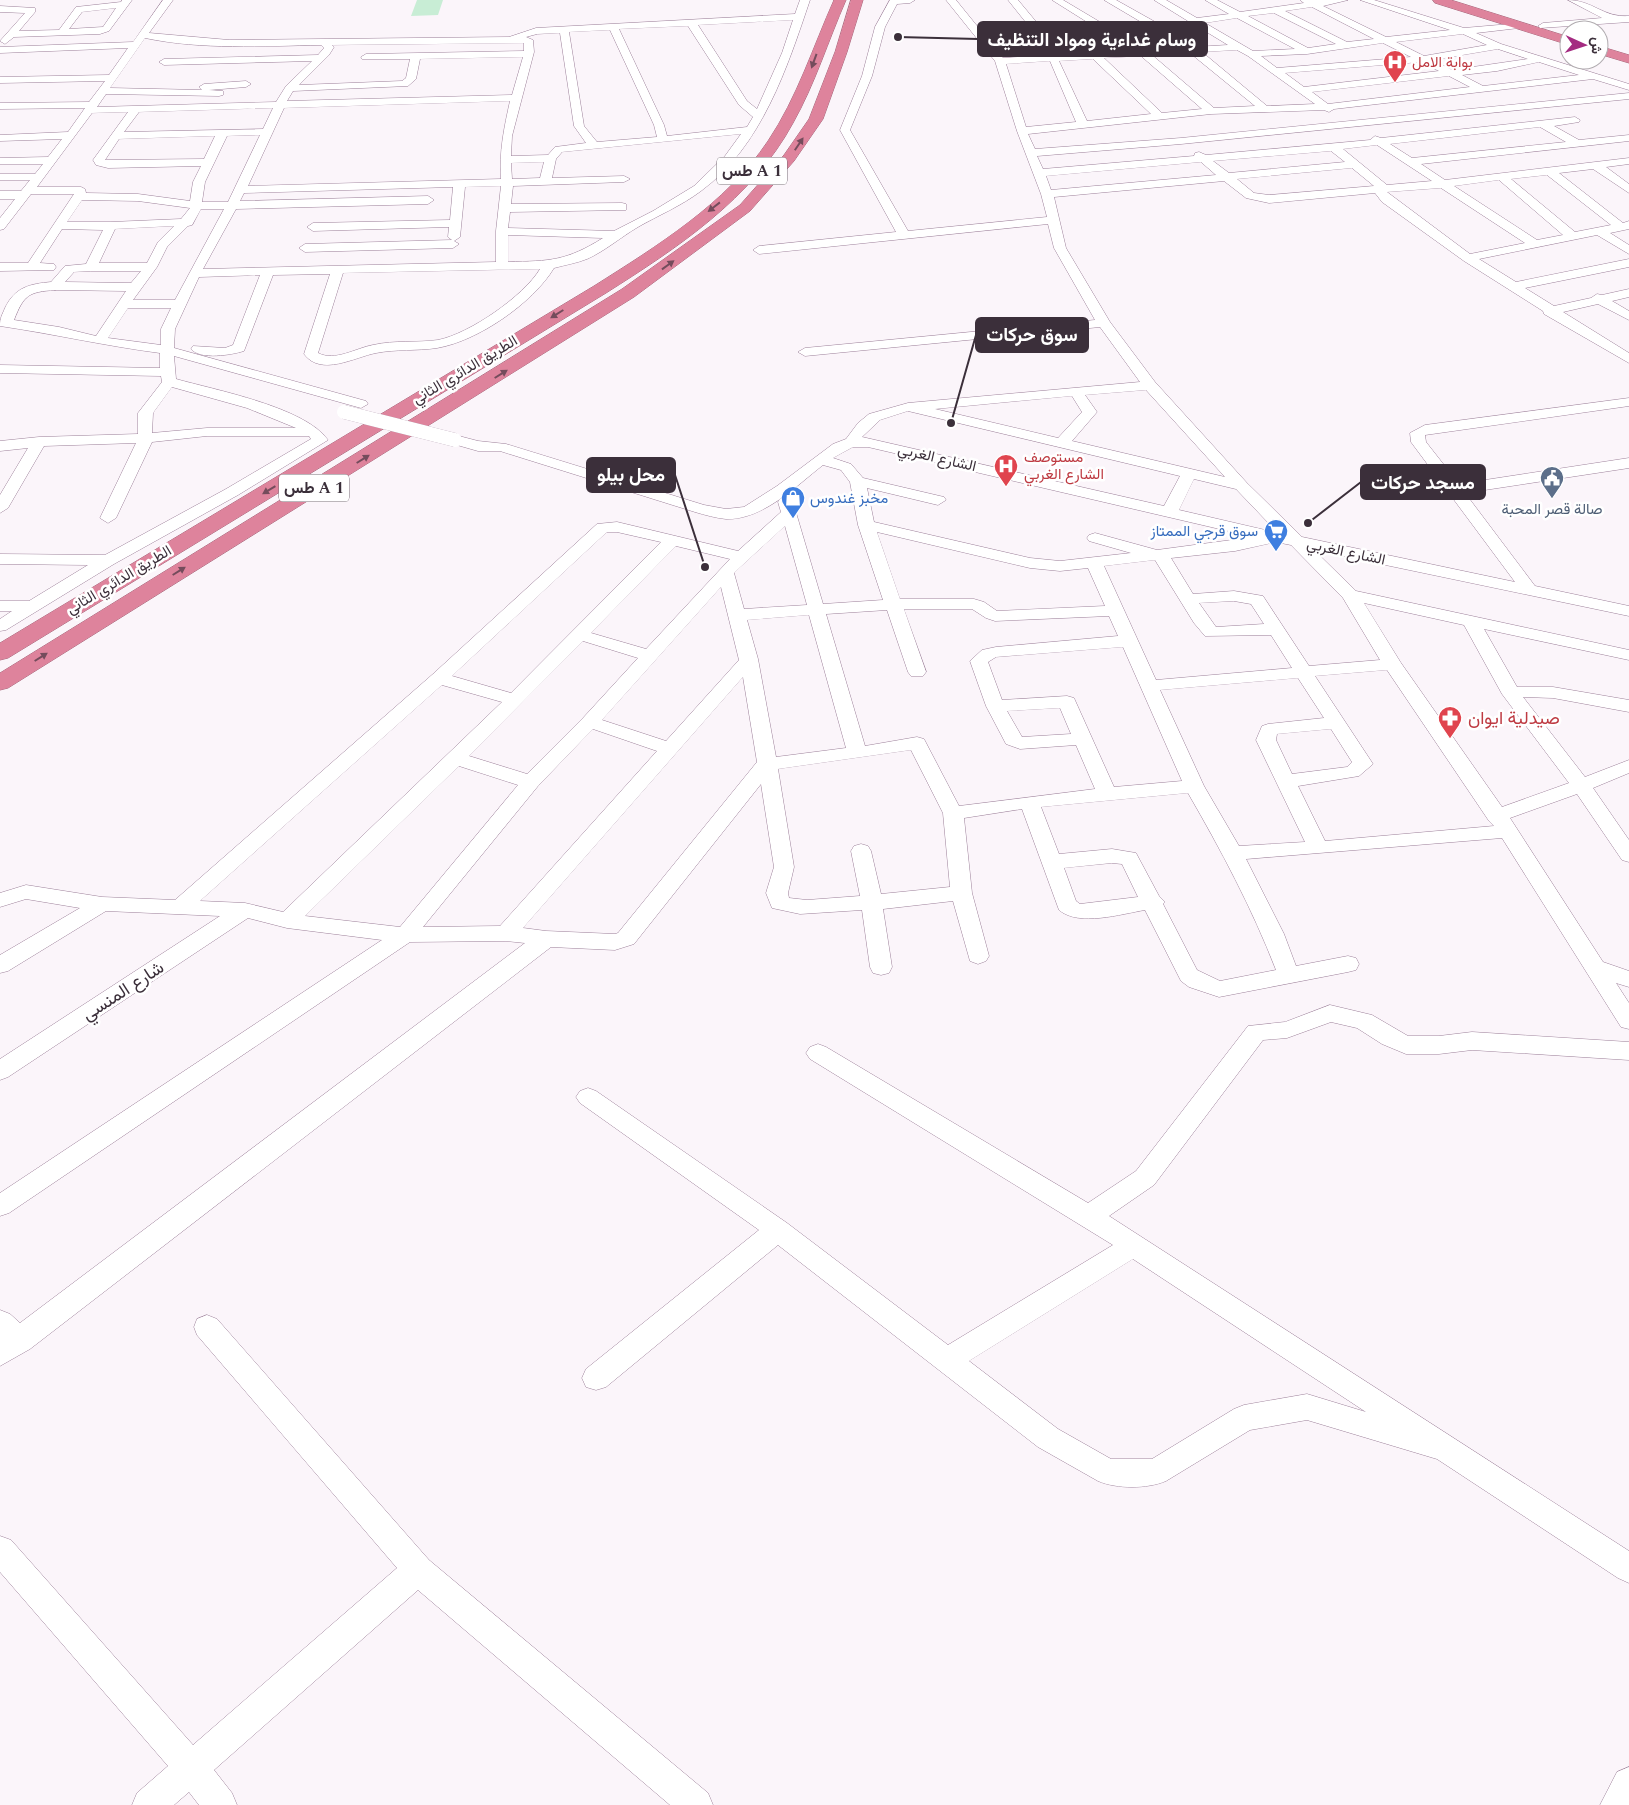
<svg xmlns="http://www.w3.org/2000/svg" width="1629" height="1805" font-family="Spectral,Vazirmatn,serif">
<rect width="100%" height="100%" fill="#fbf5fa"/>
<path fill="#c8edd5" d="M417,0H443L438,15L411,16Z"/>
<g fill="none" stroke-linecap="round" stroke-linejoin="round">
<g stroke="#9d819a" stroke-width="1">
<path id="minor" d="M122,0H132L109,31L100,34L14,37L5,44L0,41L25,13L0,12V6L35,8V12L19,31L59,30L76,7L121,2ZM116,8L103,27L69,29L82,12Z
M163,0H173L149,33L229,40L509,37L536,28L795,14L800,0H810C787,68 762,146 701,191C681,206 659,215 638,227C621,237 605,251 587,259C577,263 565,265 554,268C533,303 478,341 437,348C417,351 396,349 376,353C355,357 321,377 304,354L330,274L273,275L244,351C231,355 201,360 191,349L193,346L225,348L233,345L260,275L199,277L175,329L174,348L366,401L368,404L361,408L174,356L176,379C215,390 305,407 328,440L238,495L114,564L6,630L0,631V619L12,611H0V601H29L88,565L0,564V554L105,555L226,489L311,439L309,436H207L152,442L116,518L108,523L100,518L136,443L44,446L8,508L0,513V495L28,448L0,451V441L39,437L138,434V413L162,382L161,376L0,373V365L160,368V353C106,346 54,334 0,326C0,318 2,315 5,308C15,287 30,284 51,282L65,266L86,264L103,230L62,229L40,263L54,264L56,267L54,270L0,271V263H28L74,194H31L4,229L0,230V218L15,199H0V191H21L30,180H0V174H35L43,164H0V158L48,157L62,139L0,141V135L68,132L85,108L0,109V103L89,102L105,81L0,83V77L109,75L128,48L0,53V47L133,42ZM793,20L782,53L757,109L747,101L698,25ZM688,26L739,105L753,117L747,127L667,136L664,125L619,29ZM610,30L654,125L657,137L597,142L584,126L569,32ZM560,33L574,126L586,143L555,147L548,155L511,156L512,136L534,52L533,40L526,37L537,34ZM145,38C202,50 263,46 321,45L324,48L318,55L164,59L159,62L164,65L312,61L286,86L276,102L97,107L106,94L219,96L223,95V91L209,90L246,87L251,84L246,81L204,84L199,87L202,90L110,88ZM524,43V51L366,54L361,57L362,59H410L406,78L402,81L299,85L329,55L334,47L332,45ZM523,57L512,95L287,101L293,91L408,86L416,79L420,59ZM510,101C504,128 499,152 501,179L248,186L284,108ZM273,108L263,129L124,132L139,112ZM128,112L93,160L96,165L108,168L201,166L193,182L190,201L138,194L86,193L85,189L81,187H37L92,113ZM741,134L725,156L694,186L653,211L614,231L508,228L510,212L626,210V204L622,203L511,204L513,186L624,182L630,179L624,176L552,178L556,159L562,152ZM260,135L228,202H202L205,182L227,136ZM215,136L204,159L105,160L119,139ZM544,162L540,178L512,179L511,163ZM501,186L496,231V262L203,269L236,209L428,204L434,200L428,196L240,201L244,193L453,187L450,220L313,223L307,227L313,231L449,227L448,237L452,240L305,244L299,248L305,252L453,248L459,244L454,241L460,237L465,187ZM82,200L138,201L190,208L181,219L111,222H67ZM201,209H224L175,300H133L157,267L167,247L188,226L192,225ZM174,226L158,242L147,263H99L115,229ZM508,235L603,238C566,261 551,261 508,262ZM540,269C524,296 469,334 438,340C417,343 395,340 373,345C356,348 335,362 318,353L343,273ZM91,271H141L131,283L65,282L74,272ZM55,290L126,291L96,336L59,327L14,320C24,295 28,292 55,290ZM128,308H171L161,329V345L108,338ZM172,387L247,408L296,428H207L152,433L153,413Z
M890,0H915L910,3L897,4L885,27L872,76L850,130L908,231L1047,217L1041,194L1017,131L995,61L946,0H956L1003,58L1047,55L1040,40L1008,0H1018L1048,36L1103,32L1052,0H1063L1115,31L1153,29L1104,0H1116L1166,28L1196,26L1154,0H1166L1197,18L1229,14L1205,0H1217L1240,12L1304,3L1300,0H1348L1323,6L1386,37L1450,30L1360,0H1374L1464,28L1522,23L1524,25L1519,28L1476,33L1501,44L1629,84V90L1593,79L1334,109L1329,112L1324,110L1211,114L1028,134L1035,149L1181,138L1629,93V99L1181,144L1037,156L1043,169L1194,156L1195,153L1199,152L1206,155L1370,140L1375,136L1381,138L1575,117L1580,120L1579,122L1554,126L1579,140L1629,135V141L1421,164L1445,180L1629,158V164L1606,167L1629,184V193L1593,169L1559,173L1623,223L1629,221V229L1610,233L1629,245V254L1597,235L1479,259L1516,282L1629,259V267L1525,288L1554,306L1591,298L1597,294L1602,295L1629,289V297L1612,301L1629,311V320L1598,304L1563,312L1629,353V363L1544,314L1543,311L1464,261L1382,202L1375,193L1269,203L1246,198L1224,181L1054,197L1066,248L1110,322L1155,382L1247,483L1302,537L1515,582L1411,442L1410,433L1425,425L1629,398V406L1425,435L1426,442L1459,484L1629,458V468L1465,493L1535,586L1629,606V616L1314,550L1356,591L1629,650V660L1484,629L1517,687H1553L1629,700V712L1553,698L1523,697L1585,777L1629,760V773L1593,788L1629,840V862L1622,860L1577,794L1510,818L1603,962L1629,971V987L1616,983L1629,1003V1029L1621,1027L1502,838L1246,859L1284,934L1296,966L1348,956L1356,958L1359,964L1356,970L1348,972L1219,997L1189,987L1181,981L1145,910C1121,914 1079,927 1059,910L1022,809L964,818L972,893L989,956L986,961L978,964L970,961L953,901L883,909L892,967L889,973L881,975L873,973L870,967L862,910L800,914L772,908L766,893L774,867L761,784L634,944L615,950L551,947L30,1349L0,1366V1310L10,1314L20,1323L525,943L506,941L410,942L9,1213L0,1216V1193L382,940L287,928L248,918L8,1077L0,1080V1059L220,916L106,911L8,971L0,973V955L80,908L26,899L0,907V893L26,885L102,897L175,900L433,674L597,524L617,522L738,551L781,512L778,502L780,499H792L823,604L883,600L858,525L850,482L841,470L823,465C796,486 763,520 726,519C716,518 705,515 695,512L500,451H478L450,443L447,440L450,437L455,435L478,441L506,444L704,505L726,509L744,507L777,486L833,444L846,439L858,423L869,414L908,403L1140,382L1100,327L805,356L798,352L805,348L1095,320L1054,248L1048,224L759,254L753,250L759,246L896,232L840,130L862,76L875,27ZM1312,7L1374,39L1347,42L1285,11ZM1274,13L1336,44L1308,48L1248,16ZM1237,18L1295,49L1253,51L1205,23ZM1205,31L1228,45L1057,55L1051,41ZM1463,34L1487,45L1424,56L1396,42ZM1383,43L1411,57L1277,68L1261,56L1307,54ZM1498,49L1528,59L1452,70L1433,60ZM1237,50L1248,56L1315,104L1267,106L1202,52ZM1190,53L1255,106L1214,108L1152,55ZM1141,56L1202,109L1162,113L1104,58ZM1093,59L1151,114L1087,121L1059,61ZM1050,61L1076,122L1026,127L1006,64ZM1421,62L1439,71L1304,87L1285,73ZM1539,62L1579,75L1483,86L1462,75L1497,71ZM1449,76L1470,87L1328,104L1312,92ZM1540,127L1566,142L1412,158L1390,144ZM1377,145L1432,181L1387,185L1343,149ZM1331,151L1345,162L1229,173L1213,161ZM1201,162L1216,175L1051,190L1046,176ZM1352,168L1374,186L1269,195L1254,193L1237,179ZM1547,175L1611,225L1575,232L1511,179ZM1499,180L1563,235L1537,240L1454,186ZM1441,188L1525,243L1470,254L1387,192ZM1146,390L1225,477L1072,441L1097,412L1085,395ZM1072,396L1082,412L1058,438L935,409ZM908,411L1180,476L1164,506L862,437L880,420ZM853,447H868L1254,537L1157,550L1095,533L1089,535L1087,538L1089,541L1131,553L1060,561L1030,558L874,522L867,488L938,505L946,500L944,497L863,478L851,464L833,458ZM1194,479L1236,489L1278,533L1179,510ZM785,526L807,605L744,609L734,573ZM607,532H617L661,542L511,693L452,676ZM877,532L1030,568L1060,571L1088,568L1105,606L997,611L984,602L974,599H900ZM1276,542L1291,545L1343,598L1380,660L1309,666L1263,596L1234,591L1193,594L1171,558L1235,551ZM676,546L730,559L646,649L591,633ZM1155,560L1194,623L1205,636L1271,635L1292,668L1156,680L1104,566ZM721,587L739,660L666,741L602,720ZM1234,601L1251,604L1264,624L1216,627L1199,603ZM1364,603L1464,625L1502,694L1569,783L1502,807L1401,663ZM904,609H972L986,618L995,621L1109,616L1118,636L996,647L982,650L970,661L986,706L1006,744L1020,749L1076,745L1095,789L959,806L924,739L917,737L865,746L826,614L887,610L908,672L911,676H923L926,672ZM809,615L846,748L776,757L758,659L747,620ZM583,641L638,658L583,718L527,774L469,756ZM1123,647L1182,781L1114,787L1074,698L1067,696L1002,700L988,662L996,657ZM1387,670L1489,821L1494,826L1325,841L1298,786L1359,776L1373,764L1315,676ZM743,677L757,762L618,933L615,934L546,931L523,928ZM1298,678L1324,718L1268,724L1262,726L1256,740L1305,842L1239,846L1204,786L1160,690ZM442,685L502,702L283,912L245,903L200,901ZM1060,708L1071,734L1022,737L1007,711ZM593,729L657,751L500,926L423,927L538,786ZM1331,729L1352,762L1347,767L1292,774L1276,740L1277,734ZM911,750L943,813L950,887L881,894L871,851L868,846L861,844L854,846L851,851L860,896L807,900L789,898L788,893L794,867L778,769ZM459,766L518,785L400,927L305,916ZM1188,793C1221,850 1252,908 1276,970L1220,981L1197,970L1163,904L1165,902L1159,896L1136,853L1112,849L1059,854L1041,807ZM1112,863L1122,864L1138,897L1080,904L1076,901L1064,868Z
M1568,0C1593,0 1603,18 1629,16V22L1540,28L1538,26L1543,23L1602,18Z
M1330,1005L1372,1015L1408,1036H1439L1472,1032L1629,1042V1060L1472,1050L1439,1054H1406L1382,1044L1357,1028L1331,1022L1287,1038L1263,1040L1154,1185L1109,1216L1629,1551V1583L1618,1578L1437,1459L1307,1420L1250,1430L1166,1481C1147,1489 1117,1489 1098,1481L1038,1447L778,1245L606,1387L596,1390L586,1387L582,1378L586,1369L759,1230L580,1103L576,1097L580,1091L588,1088L596,1091L787,1223L948,1345L1113,1245L810,1059L806,1053L810,1047L818,1044L826,1047L1088,1203L1136,1171L1248,1026L1285,1022ZM1133,1259L1366,1412L1307,1394L1244,1405L1234,1409L1152,1459H1111L1058,1429L969,1361Z
M207,1315L217,1319L429,1560L708,1793L713,1805H670L418,1590L214,1770L232,1793L237,1805H199L189,1792L174,1805H132L137,1793L168,1766L0,1572V1536L11,1540L193,1745L397,1568L197,1335L194,1327L197,1319Z
M1629,1767V1805H1600L1617,1772Z"/>
</g>
<g stroke="#a5667a" stroke-width="1">
<path id="highway" d="M834,0H846C828,41 815,84 793,123C752,199 677,248 606,293L8,658L0,660V643L594,286C657,246 726,204 768,141C797,98 813,47 834,0Z
M851,0H863L847,52L823,119L794,161L750,211L634,297L8,688L0,690V673L622,289L740,205L784,155L809,119L835,52Z
M1433,0H1451L1569,37V45L1435,3Z
M1599,46L1629,55V63L1599,54Z"/>
</g>
<use href="#minor" fill="#fff" fill-rule="evenodd"/>
<use href="#highway" fill="#de839c" fill-rule="evenodd"/>
<g stroke="#9d819a" stroke-width="14" stroke-linecap="butt">
<path id="minor-bridge" d="M344,412L455,440"/>
</g>
<use href="#minor-bridge" stroke="#fff" stroke-width="14"/>
</g>
<defs><path id="oneway-solid" d="M-6-.8H1V-3.2L6.5 0L1 3.2V.8H-6Z" transform="scale(1.25)"/></defs>
<g fill="#744c5c">
<use href="#oneway-solid" transform="translate(814 61) rotate(110)"/>
<use href="#oneway-solid" transform="translate(799 144) rotate(-56)"/>
<use href="#oneway-solid" transform="translate(714 207) rotate(142)"/>
<use href="#oneway-solid" transform="translate(668 265) rotate(-36)"/>
<use href="#oneway-solid" transform="translate(557 314) rotate(148)"/>
<use href="#oneway-solid" transform="translate(501 374) rotate(-32)"/>
<use href="#oneway-solid" transform="translate(363 459) rotate(-32)"/>
<use href="#oneway-solid" transform="translate(269 490) rotate(149)"/>
<use href="#oneway-solid" transform="translate(179 571) rotate(-32)"/>
<use href="#oneway-solid" transform="translate(41 657) rotate(-32)"/>
</g>
<defs>
<g id="hospital-pin" transform="scale(1.25)"><path d="M0 17L-7.5 6A9.5 9.5 0 1 1 7.5 6Z" fill="#e0444e" stroke="#fff"/><path d="M-5-5h3v3.5h4V-5h3V5h-3V1.5h-4V5h-3Z" fill="#fff"/></g>
<g id="civic-pin" transform="scale(1.25)"><path d="M0 17L-7.5 6A9.5 9.5 0 1 1 7.5 6Z" fill="#5c6f8a" stroke="#fff"/><path d="M-.6-6.5H3V-4.5H.6V-3L4-1V1h2V6H-6V1h2V-1L-.6-3ZM-1.2 2.5V6h2.4V2.5Z" fill="#fff"/></g>
<g id="shop-pin" transform="scale(1.25)"><path d="M0 17L-7.5 6A9.5 9.5 0 1 1 7.5 6Z" fill="#3f7fe0" stroke="#fff"/><path d="M-5-2.5h2.3a2.7 3.5 0 0 1 5.4 0H5L5.5 6h-11ZM-1.5-2.5h3a1.5 2.3 0 0 0-3 0Z" fill="#fff"/></g>
<g id="supermarket-pin" transform="scale(1.25)"><path d="M0 17L-7.5 6A9.5 9.5 0 1 1 7.5 6Z" fill="#3f7fe0" stroke="#fff"/><path d="M-6-5.5h2.5l.6 2H6L4.5 2H-2.5L-4.4-4H-6ZM-1.5 3.2a1.3 1.3 0 1 0 .1 0ZM3 3.2a1.3 1.3 0 1 0 .1 0Z" fill="#fff"/></g>
<g id="pharmacy-pin" transform="scale(1.25)"><path d="M0 17L-7.5 6A9.5 9.5 0 1 1 7.5 6Z" fill="#e0444e" stroke="#fff"/><path d="M-2-6h4v4h4v4h-4v4h-4v-4h-4v-4h4Z" fill="#fff"/></g>
</defs>
<g fill-rule="evenodd">
<use href="#hospital-pin" x="1395" y="62"/>
<use href="#hospital-pin" x="1006" y="466"/>
<use href="#civic-pin" x="1552" y="478"/>
<use href="#shop-pin" x="793" y="498"/>
<use href="#supermarket-pin" x="1276" y="531"/>
<use href="#pharmacy-pin" x="1450" y="718"/>
</g>
<g text-anchor="middle" dominant-baseline="central" stroke-width="5" stroke-linejoin="round" paint-order="stroke">
<g font-size="15" fill="#be3a42" stroke="#fff" text-anchor="start">
<text x="1412" y="62">بوابة الامل</text>
<text x="1024" y="457">مستوصف<tspan x="1024" dy="17">الشارع الغربي</tspan></text>
</g>
<g font-size="15" fill="#3b2f3a" stroke="#fff">
<text transform="translate(465 370) rotate(-31)">الطريق الدائري الثاني</text>
<text transform="translate(937 458) rotate(13)">الشارع الغربي</text>
<text transform="translate(1346 552) rotate(12)">الشارع الغربي</text>
<text transform="translate(119 580) rotate(-31)">الطريق الدائري الثاني</text>
</g>
<g font-size="15" fill="#366cbe" stroke="#fff" text-anchor="start">
<text x="810" y="498">مخبز غندوس</text>
<text x="1258" y="531" text-anchor="end">سوق قرجي الممتاز</text>
</g>
<g font-size="15" fill="#4e5e75" stroke="#fff">
<text x="1552" y="509">صالة قصر المحبة</text>
</g>
<g fill="#fff" stroke="#766d75" stroke-width="1">
<rect x="717" y="157.5" width="70" height="27" rx="4"/>
<rect x="279" y="474.5" width="70" height="27" rx="4"/>
</g>
<g font-size="16" font-weight="bold" fill="#3b2f3a">
<text x="752" y="171">طس A 1</text>
<text x="314" y="488">طس A 1</text>
</g>
<g font-size="18" fill="#be3a42" stroke="#fff" text-anchor="start">
<text x="1468" y="718">صيدلية ايوان</text>
</g>
<g font-size="18" fill="#3b2f3a" stroke="#fff">
<text transform="translate(123 991) rotate(-33)">شارع المنسي</text>
</g>
</g>
<path fill="none" stroke="#3b2f3a" stroke-width="2" d="M898 37L978 39M951 423L976 335M705 567L675 475M1308 523L1361 482"/>
<g fill="#3b2f3a" stroke="#fff" stroke-width="2">
<circle cx="898" cy="37" r="5"/>
<circle cx="951" cy="423" r="5"/>
<circle cx="705" cy="567" r="5"/>
<circle cx="1308" cy="523" r="5"/>
</g>
<g fill="#3b2f3a" stroke="#3b2f3a" stroke-width="2">
<rect x="978" y="22" width="229" height="34" rx="5"/>
<rect x="976" y="318" width="112" height="34" rx="5"/>
<rect x="587" y="458" width="88" height="34" rx="5"/>
<rect x="1361" y="465" width="124" height="34" rx="5"/>
</g>
<g font-size="19" text-anchor="middle" font-weight="bold" fill="#fff">
<text x="1092" y="46">وسام غداءية ومواد التنظيف</text>
<text x="1032" y="341">سوق حركات</text>
<text x="631" y="481">محل بيلو</text>
<text x="1423" y="489">مسجد حركات</text>
</g>
<g transform="translate(1584 45) rotate(93)"><circle r="24" fill="#ffffff" stroke="#b1acb0"/>
<path d="M0-4L9 19L0 12L-9 19Z" fill="#a42b81"/>
<text y="-8" font-size="14" font-weight="bold" text-anchor="middle" fill="#3b2f3a">ش</text>
</g>
</svg>
